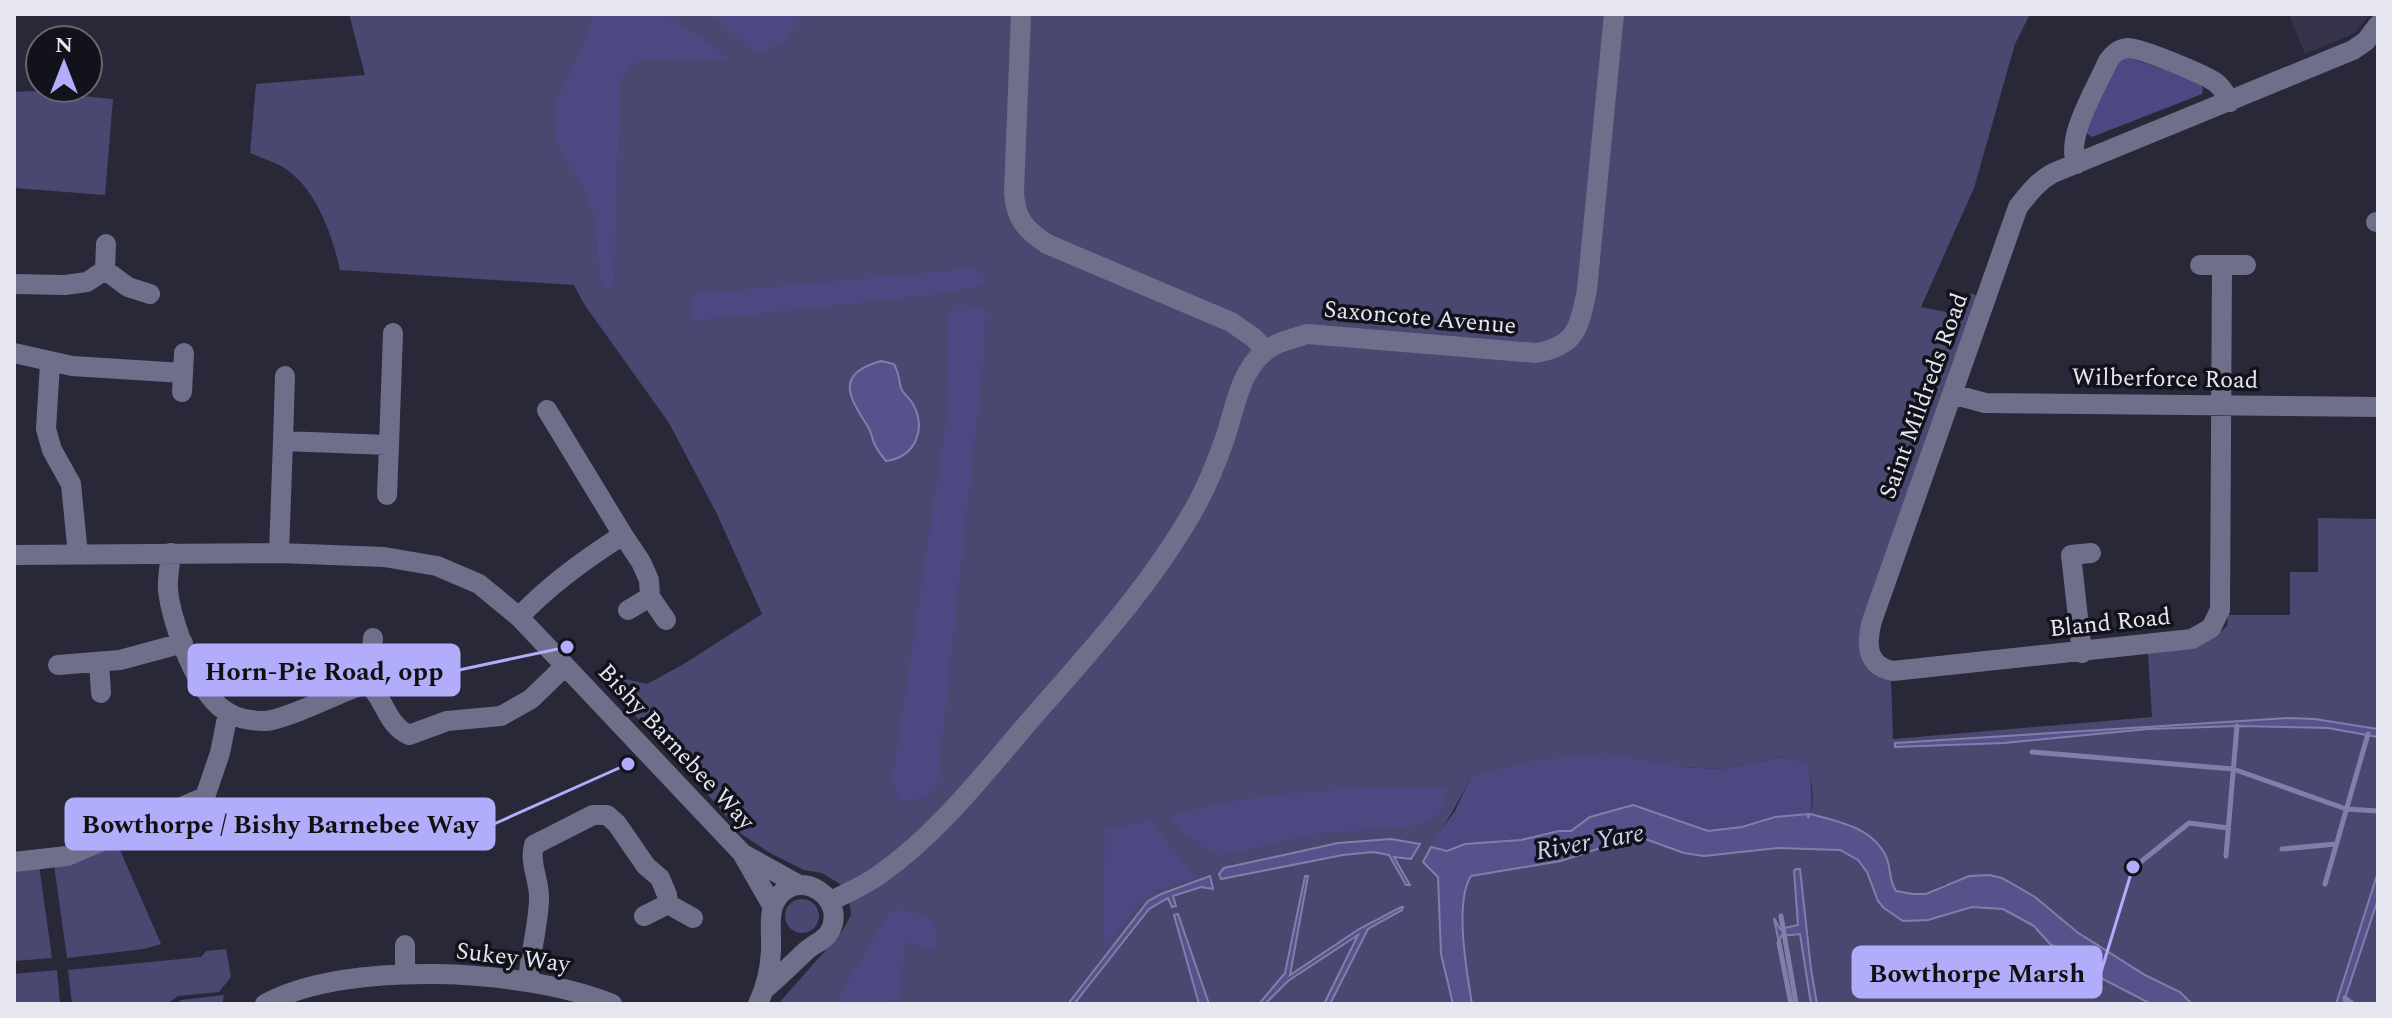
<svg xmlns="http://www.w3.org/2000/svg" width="2392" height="1018" font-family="Spectral,serif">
<rect width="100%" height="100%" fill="#292839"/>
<path fill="#35344a" d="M2289,14H2370L2355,33L2305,54Z"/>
<path fill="#4a4770" d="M349,14H2030L2015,44L1974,188L1921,307L1960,315L1971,293L1977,296L1861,632L1891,679L1893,739L2152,717L2148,653C2178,649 2204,649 2227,626L2228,615H2290V572H2318V518L2378,519V1004H2192L2180,992L2145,975L2077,932L2035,897L1945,884L1926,894H1913L1896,891L1892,884L1886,859L1850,824L1810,814C1816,795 1811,781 1805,762L1781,757L1720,769L1682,767L1471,777C1457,807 1438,833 1423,862L1438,876L1441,954L1453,1004H778L841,933L851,915L849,898L840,884L822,873L804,870L770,853L741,834L689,772L599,678V673L647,684L682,665L762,614L717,514L669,423L584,304L574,285L340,270C332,234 317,191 286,169C276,162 261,158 250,153L256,84L365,75Z
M31,91L113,99L105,195L14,188V92Z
M1637,836L1704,856L1778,848L1840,850L1858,860L1867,872L1878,901L1956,910L1983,906L2003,909L2034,926L2051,945L2060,947L2095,975L2151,1004H1817L1811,969L1800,870L1796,869L1794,871L1798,925L1780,929L1776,922L1780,941L1781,936L1800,934L1811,1004H1472C1467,973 1454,902 1471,876L1561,861Z
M117,843L161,944L144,949L67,958L54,865Z
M39,865L52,958L14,961V867Z
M785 916a17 17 0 1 1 34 0a17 17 0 1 1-34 0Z
M226,949L231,977L219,992L178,996L167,1004H72L68,970L201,957L206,951Z
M57,970L60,1004H14V974Z
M224,995L222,1004H177L181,1000Z"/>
<path fill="#4d4881" d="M594,14H663L701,37L732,61L638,60L620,79L614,284L606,288L599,280L597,224L584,189L556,142L557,99L579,54Z
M709,14H804L783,42L758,55Z
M2125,58H2131L2198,82L2203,88L2202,94L2092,137L2086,133L2087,126L2118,62Z
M965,269L979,270L985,277L984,282L977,287L932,295L692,321L693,294Z
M965,304L986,311L984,355L937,787L925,798L900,801L892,781L946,422L948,316Z
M1603,753L1682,767L1720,769L1781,757L1806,762C1812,785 1813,795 1810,818H1807V814L1775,817L1742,827L1708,831L1633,805L1590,817L1571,831H1559L1521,840L1465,844L1447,852L1431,847V843L1455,811L1471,777L1533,761Z
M1382,787H1447L1442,810L1424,823L1402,828L1321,833L1218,856L1182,831L1170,817C1238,795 1311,791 1382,787Z
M1151,820C1164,841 1182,857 1195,879L1159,889L1139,903L1105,949L1103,944L1105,830Z
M893,909L915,912L935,922L937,952L906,942L900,997L891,1004H834L885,918Z"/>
<path fill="#57528c" stroke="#827eaa" stroke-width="2" d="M881,361L894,364C900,375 898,377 901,388C903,394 910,398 913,404C927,430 915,457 886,461C882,456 878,451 875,445C872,440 872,433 868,427C849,397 834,374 881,361Z
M2289,718L2315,719L2378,729V737L2328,728L2237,726L2148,729L2004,743L1895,747V743Z
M1633,805L1708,831L1742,827L1775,817L1808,814V818L1810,814C1838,821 1875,828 1887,859C1891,870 1889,881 1896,891L1913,894H1926L1969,876L1989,875L2002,878L2035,897L2077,932L2145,975L2180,992L2192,1004H2151L2095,975L2061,948L2051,945L2034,926L2003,909L1972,907L1928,920L1903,921L1884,908L1878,901L1867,872L1858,860L1840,850L1778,848L1704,856L1684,853L1637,836L1561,861L1471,876C1454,902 1467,974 1472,1004H1453L1441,954L1438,877L1423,862L1431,847L1447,851L1465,844L1521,840L1559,831H1571L1590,817Z
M1391,839L1420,844L1411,859L1394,857L1410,885H1406L1389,855L1373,852L1343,855L1221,879L1219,874L1224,868L1338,843Z
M1796,869H1800L1811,969L1817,1004H1811L1800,934L1781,936L1779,943L1774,918L1780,929L1798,925L1794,871Z
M2378,872V899L2343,1004H2336Z
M1210,876L1213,889L1201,887L1173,896L1176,906L1172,907L1168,898L1149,909L1074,1004H1068L1148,901L1161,894Z
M1305,876H1308L1290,975L1359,929L1401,907H1403L1402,910L1368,929L1330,1004H1324L1358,935L1288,981L1265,1004H1259L1285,973Z
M1178,914L1209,1004H1199L1174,915Z"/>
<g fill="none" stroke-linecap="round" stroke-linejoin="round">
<path stroke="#827eaa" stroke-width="5" d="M2032,752L2233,769L2346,809L2378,811
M2282,849L2336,844
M2226,856L2237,726
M2132,869L2189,823L2228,828
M2325,884L2368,734
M1781,916L1796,1003
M1779,943L1791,1004
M2345,998L2353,1004"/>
<path stroke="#706f8b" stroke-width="20" d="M1021,14L1014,192C1015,219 1026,230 1047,244L1231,322L1254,338L1265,350
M2077,164C2064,139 2097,87 2108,61C2113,54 2118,49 2128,48C2141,48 2203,74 2215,82C2222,87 2226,94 2230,102
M2376,222H2378
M2200,265H2222
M2246,265H2222L2220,610L2211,628L2192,639L1893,671C1866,666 1866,644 1872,621L2018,207C2029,193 2038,181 2053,173L2353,50L2366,41L2378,25
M105,270L106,244
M14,284L65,285L87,282L105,270L128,287L150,294
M14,353L72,366L183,373
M50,363L46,429L52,450L71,484L78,555
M182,392L184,353
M1952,394L1985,403L2378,407
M283,441L285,376
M387,495L389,445
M623,535L641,562L649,580L650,597L666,620
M171,553C170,565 167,578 168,590C171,622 198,698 229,713C239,719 254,721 265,721C285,720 334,695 357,687L369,685C386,701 386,724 409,735L447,721L501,716L531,699L564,667
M279,553L283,441L389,445L393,333
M14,555L279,553L384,557L437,566L479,584L519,617L742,853L773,907
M628,610L650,597
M519,617C550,584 585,559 623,535L547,410
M2082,653L2071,555L2091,553
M99,662L101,693
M58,665L120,660L183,643
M369,685L373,638
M745,855L799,885
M14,862L67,856L205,797L220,753L228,713
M831,901C846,893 864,886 879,875C942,831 989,767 1039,710C1097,644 1156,579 1198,502C1208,483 1217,461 1224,441C1234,413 1239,373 1263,353C1275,342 1292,339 1307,334L1536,353C1577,346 1579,327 1587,290L1614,14
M644,916L668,904
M405,945V974
M528,981C530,954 538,927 539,900C540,880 529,865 534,845L593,815H607L617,824L646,866L660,878L667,895L668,904L693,918
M265,1004C347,959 526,969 612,1004
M758,1004C766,987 770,970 771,951C772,933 767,911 778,897C801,867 847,899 830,931C825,941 815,943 807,950C793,963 780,976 766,988"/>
</g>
<g text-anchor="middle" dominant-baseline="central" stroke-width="7" stroke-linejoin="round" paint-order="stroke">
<g font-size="24" fill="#e6e6f1" stroke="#12121a">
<text transform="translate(1420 318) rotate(5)">Saxoncote Avenue</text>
<text transform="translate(2165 379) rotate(1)">Wilberforce Road</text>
<text transform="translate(1924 396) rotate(-70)">Saint Mildreds Road</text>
<text transform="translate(2110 623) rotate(-6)">Bland Road</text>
<text transform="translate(676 747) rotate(47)">Bishy Barnebee Way</text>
<text transform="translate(513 958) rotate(7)">Sukey Way</text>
</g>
<g font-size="26" font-style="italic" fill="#d0cff3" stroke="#12121a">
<text transform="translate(1590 842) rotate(-10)">River Yare</text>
</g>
</g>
<path fill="none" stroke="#b1adfa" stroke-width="3" d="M567 647L459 670M628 764L494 824M2133 867L2101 972"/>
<g fill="#b1adfa" stroke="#12121a" stroke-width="3">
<circle cx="567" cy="647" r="8"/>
<circle cx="628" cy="764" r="8"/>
<circle cx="2133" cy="867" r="8"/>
</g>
<g fill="#b1adfa" stroke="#b1adfa" stroke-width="3">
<rect x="189" y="645" width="270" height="50" rx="8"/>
<rect x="66" y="799" width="428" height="50" rx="8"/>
<rect x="1853" y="947" width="248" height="50" rx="8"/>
</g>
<g font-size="26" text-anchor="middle" font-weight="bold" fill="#111">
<text x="324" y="680">Horn-Pie Road, opp</text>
<text x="280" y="833">Bowthorpe / Bishy Barnebee Way</text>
<text x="1977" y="982">Bowthorpe Marsh</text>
</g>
<rect width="2392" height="1018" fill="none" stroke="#e6e6f1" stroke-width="32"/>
<g transform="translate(64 64)"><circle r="38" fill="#12121a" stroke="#676770" stroke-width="2"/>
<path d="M0-6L14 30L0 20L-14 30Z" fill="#b1adfa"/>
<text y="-12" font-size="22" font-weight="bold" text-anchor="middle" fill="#e6e6f1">N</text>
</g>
</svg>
